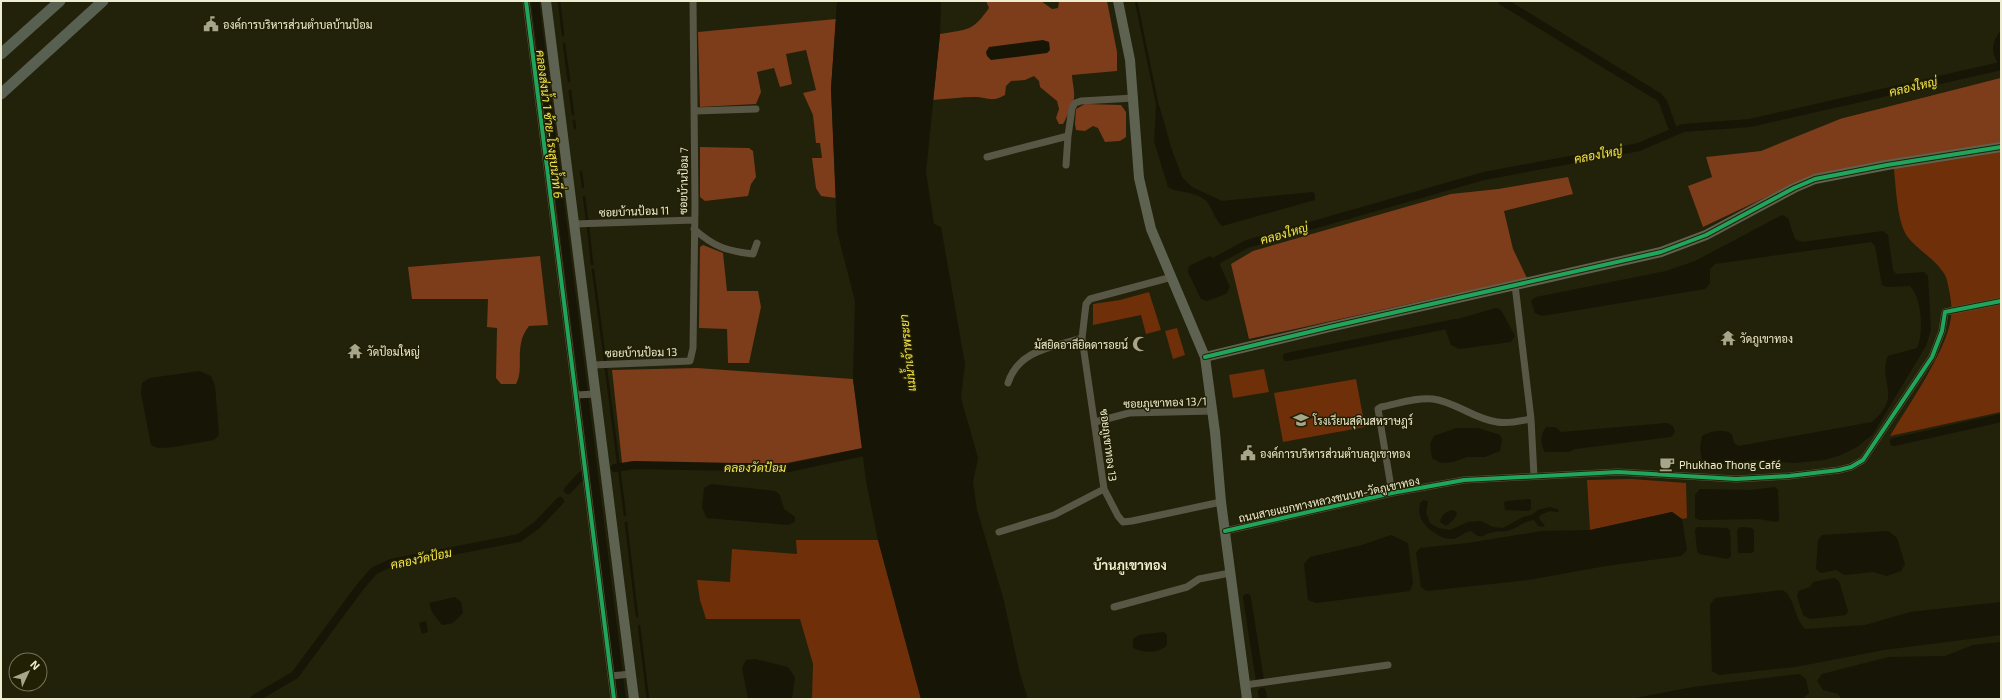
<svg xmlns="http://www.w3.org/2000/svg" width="2002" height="700" font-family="'Exo 2',Sarabun,sans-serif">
<rect width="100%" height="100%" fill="#22210a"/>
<path fill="#6f2f09" d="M2001,78V412L1890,436C1907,407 1948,349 1951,317C1952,308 1951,299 1949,290C1948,285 1947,279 1945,275C1934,257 1918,251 1907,236C1896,220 1896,181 1893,161L1840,119Z
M1149,292L1161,330L1146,334L1141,315L1093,325V304L1120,300Z
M1177,328L1185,355L1173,359L1165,331Z
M1264,369L1269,392L1233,398L1229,375Z
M1356,379L1365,427L1283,442L1274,393Z
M1632,479L1686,483L1687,518L1682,519L1672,512L1590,530L1587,480Z
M796,540H878L921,699H812L813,664L800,619H706L700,600L697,580L730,582L732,549L797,554Z"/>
<path fill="#7d3c1a" d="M986,1H1041L1052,9L1058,8L1059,1H1107L1117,52V71L1072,75C1072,81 1075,91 1074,98C1073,102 1065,122 1063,124H1059L1056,118L1059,109L1057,101L1040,87L1039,81L1034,76L1025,80L1011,81L1006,86L1005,95C991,103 988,97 974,97C961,97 947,99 933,100L940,34C968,29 972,32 989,8Z
M836,19L831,89L836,198L821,196L816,188L812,158H822L820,143H816L813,115L803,93L816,90L806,50L786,54L792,84L780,87L774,68L757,72L761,92L756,104L700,107L698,32Z
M2001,78V142L1893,161L1781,190L1703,227L1688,186L1712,177L1706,157L1761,151L1840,119Z
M1085,104L1121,105L1126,112V137L1120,141L1105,142L1098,128L1093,126L1085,131L1076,130L1075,124L1076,109Z
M700,147L749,148L753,151L756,177L751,184L748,196L705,201L700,197Z
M1568,177L1573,194L1504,211L1513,249L1527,278L1249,339L1231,264L1253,251L1451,194L1498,189Z
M703,245L723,253L727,291H758L761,307L749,363H728L727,329L699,328L700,247Z
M540,256L548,325L529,326C513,345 525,369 516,384H501L496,378L497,328L487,327L488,299H412L408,267Z
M697,368L853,379L863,448L787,463H622L612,370Z"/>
<path fill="#171506" d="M837,1H941L940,34L926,172L934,224L941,227L965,364L961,398L978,458L973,482L977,510L1003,597L1020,674L1028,699H921L878,540L866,481L853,379L855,301L837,231L831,89Z
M2001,30V69C1992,53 1989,46 2001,30Z
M1043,40L1049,42L1050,50L1047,53L991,60L987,56L986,52L989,47Z
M1156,106H1159L1160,108L1171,147L1182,177L1192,187L1222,201L1313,192L1315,194V200L1222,226C1214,219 1212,205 1204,199C1191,190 1176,193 1168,187L1154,141Z
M1782,215L1788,218L1795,239L1802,242L1883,231L1888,235L1893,270L1896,274L1924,272L1928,276L1931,330L1926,346L1873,434L1857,447L1841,455L1824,460L1794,463L1753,460L1734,464H1709L1702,460L1700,448L1702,436C1711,431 1723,428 1732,434L1734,443L1739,446L1872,422C1904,395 1877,382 1888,356L1917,348C1924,334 1922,297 1910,286L1887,287L1882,285L1875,246L1871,242L1715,264L1710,269V283L1705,289L1542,316L1535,313L1531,301L1536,297L1666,271L1695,261Z
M1210,256L1219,263L1230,287L1226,294L1207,301L1201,299L1188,272L1189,266Z
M1496,308L1501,310L1515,336L1511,342L1459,349L1451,345L1445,328L1447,322Z
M199,371L211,376L215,386L219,435L214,440L174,447L158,448L151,445L141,393L142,383L150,378Z
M1667,423L1673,426L1675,432L1671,437L1575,449L1569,452H1545C1540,444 1540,435 1546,427H1555L1561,432Z
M1456,428H1478L1500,435L1502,440L1500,451L1485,457H1467L1453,462L1441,463L1432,458L1430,444L1434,436Z
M711,484L775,491L780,495L784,509L795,517V522L788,525L707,518L702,508L704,488Z
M1775,487L1778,490L1779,521L1776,522L1759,519L1700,520L1695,518V495L1700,489L1751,490Z
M1529,499L1531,500V509L1529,511L1505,510L1504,503L1506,501Z
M1424,500L1428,502L1426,512L1430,523L1438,528L1450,530L1468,522L1481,521L1493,527L1503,528L1523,517L1532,515L1538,510L1550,507L1559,510L1558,512L1550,511L1540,515L1539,519L1545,525L1543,527L1538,526L1534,520C1523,521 1517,529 1507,531C1503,532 1498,531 1494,532C1481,534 1483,541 1471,531C1463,532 1459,539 1451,539C1440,539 1422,526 1420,515C1418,511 1420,507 1420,503Z
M1454,510L1457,513C1456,518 1450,524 1446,526L1440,522C1442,514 1446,511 1454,510Z
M1672,512L1682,519L1687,550L1681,556L1606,566L1528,580L1427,591L1421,587L1416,553L1420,548L1468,543L1542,531L1590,530Z
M1697,527L1727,528L1730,530L1731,556L1728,559L1699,554L1697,551L1695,530Z
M1740,527L1752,528L1754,530V551L1752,553H1739L1738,552L1737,530Z
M1888,531L1897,538L1905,564L1901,571L1887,576L1873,572L1845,575L1836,570L1821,573L1816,569L1818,540L1822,535Z
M1391,535L1408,543L1413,583L1410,591L1316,603L1308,600L1304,564L1310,557L1362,545Z
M1834,578L1839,581L1848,611L1846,615L1810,619L1803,615L1797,596L1799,591L1810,587L1813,582Z
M1783,590C1796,600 1793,616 1805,629L1865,625L1910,612L2001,602V635L1884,650L1795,667L1719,675L1712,671L1710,605L1715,598Z
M455,597L461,602L463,613L453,623L442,625L432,612L429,603Z
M426,621L428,632L422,634L419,623Z
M1164,632L1167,635V645C1158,654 1144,653 1133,648V639L1139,635Z
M2001,642V699H1842L1838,694L1823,690L1817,681L1822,674L1889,657L1945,656L1973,645Z
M755,659L788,667L795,677L792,699H748L742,668L746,660Z
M1799,674L1806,679L1809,693L1802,699H1630L1693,687Z"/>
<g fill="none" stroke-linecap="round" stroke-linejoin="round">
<path stroke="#171506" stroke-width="2.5" d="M559,1L563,35
M1136,1L1158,108
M564,44L569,81
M570,91L573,114
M574,121L575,128
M581,172L583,187
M584,197L587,220
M588,226L592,264
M593,270L605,360
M606,369L625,515
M626,523L637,616
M639,626L648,699"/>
<path stroke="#171506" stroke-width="8" d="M535,1L622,699
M1502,1L1654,94
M1658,96L1663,102L1674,132
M1208,265L1247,244L1484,176L1639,147L1683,128L1750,123L2001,66
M1287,357L1456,323
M1894,442L2001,418
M615,468L634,465L788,468L873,450
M568,490L582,475
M1247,598L1260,681
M1262,692L1263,699
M254,699L295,675L360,587L374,571L391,563L519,538L537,525L560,501"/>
<path stroke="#585745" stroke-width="7" d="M526,1L614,699
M695,111L756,109
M987,157L1068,136L1072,108L1075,103L1081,101L1134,98
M1066,165L1068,136
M574,224L694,220
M694,229C714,247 727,251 753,254L757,243
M1515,285L1531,419L1534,476
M1082,338L1104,489L1118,516L1123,522L1132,521L1221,502
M593,365L690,361L693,348L695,206L693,1
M1008,383C1018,350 1053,347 1082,338L1086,304L1090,299L1172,277
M576,395L596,394
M1095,422L1129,413L1213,411
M1392,493L1378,409L1381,407C1397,404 1416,397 1433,399C1456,402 1474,419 1497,422C1508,424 1520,421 1531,419
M1225,531L1392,493L1464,480L1618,472L1736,479L1789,476L1839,470L1851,467L1863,460L1932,357L1942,331L1945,312L2001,301
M999,532L1054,515L1104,489
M1114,607L1187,587L1199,579L1230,573
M611,676L631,674
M1245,685L1388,665"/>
<path stroke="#5d6251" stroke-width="10" d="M546,1L634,699
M1118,1L1130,60L1139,178L1151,229L1205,357L1215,432L1221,502L1247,699
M1205,357L1330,327L1661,252L1706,235L1794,188L1815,179L1887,165L2001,147"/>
<path stroke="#576051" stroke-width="11" d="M1,54L60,1
M1,94L103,1"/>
<g stroke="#222004" stroke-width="6">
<path id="cycleway" d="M526,1L614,699
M1205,357L1330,327L1661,252L1706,235L1794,188L1815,179L1887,165L2001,147
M1225,531L1392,493L1464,480L1618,472L1736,479L1789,476L1839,470L1851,467L1863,460L1932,357L1942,331L1945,312L2001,301"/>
</g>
<use href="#cycleway" stroke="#20a55d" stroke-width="4"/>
</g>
<defs>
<g id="civic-bare" transform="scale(1.2)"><path d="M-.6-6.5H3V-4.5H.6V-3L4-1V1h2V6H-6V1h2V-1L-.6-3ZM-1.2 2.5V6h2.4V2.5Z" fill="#a7a68b" stroke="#222004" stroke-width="2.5" paint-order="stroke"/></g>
<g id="temple-bare" transform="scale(1.2)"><path d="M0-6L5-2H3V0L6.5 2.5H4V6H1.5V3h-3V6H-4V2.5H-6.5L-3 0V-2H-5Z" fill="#a7a68b" stroke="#222004" stroke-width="2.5" paint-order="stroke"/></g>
<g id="mosque-bare" transform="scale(1.2)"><path d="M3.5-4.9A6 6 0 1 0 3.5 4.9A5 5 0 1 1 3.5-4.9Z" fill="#a7a68b" stroke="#222004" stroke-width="2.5" paint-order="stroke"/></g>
<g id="school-bare" transform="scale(1.2)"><path d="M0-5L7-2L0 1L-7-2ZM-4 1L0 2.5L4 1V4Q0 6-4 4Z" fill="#a7a68b" stroke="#222004" stroke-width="2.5" paint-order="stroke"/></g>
<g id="cafe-bare" transform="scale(1.2)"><path d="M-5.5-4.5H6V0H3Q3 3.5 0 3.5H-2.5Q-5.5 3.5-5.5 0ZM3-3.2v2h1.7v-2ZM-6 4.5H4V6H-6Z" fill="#a7a68b" stroke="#222004" stroke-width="2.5" paint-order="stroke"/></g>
</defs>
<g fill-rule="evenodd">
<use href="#civic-bare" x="211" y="24"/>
<use href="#temple-bare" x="1728" y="338"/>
<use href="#mosque-bare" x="1140" y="344"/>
<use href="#temple-bare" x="355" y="351"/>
<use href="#school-bare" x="1301" y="420"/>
<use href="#civic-bare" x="1248" y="453"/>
<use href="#cafe-bare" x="1667" y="464"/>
</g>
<g text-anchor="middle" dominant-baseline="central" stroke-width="3" stroke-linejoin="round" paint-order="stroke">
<g font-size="11" fill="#efedd1" stroke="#222004" text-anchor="start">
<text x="223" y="24">องค์การบริหารส่วนตำบลบ้านป้อม</text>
<text x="1740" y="338">วัดภูเขาทอง</text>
<text x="1128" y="344" text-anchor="end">มัสยิดอาลียิดดารอยน์</text>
<text x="367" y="351">วัดป้อมใหญ่</text>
<text x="1313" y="420">โรงเรียนสุดินสหราษฎร์</text>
<text x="1260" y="453">องค์การบริหารส่วนตำบลภูเขาทอง</text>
<text x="1679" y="464">Phukhao Thong Café</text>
</g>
<g font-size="11" fill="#efedd1" stroke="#222004">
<text transform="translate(683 181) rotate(-89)">ซอยบ้านป้อม 7</text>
<text transform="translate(634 211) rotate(-2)">ซอยบ้านป้อม 11</text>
<text transform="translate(641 352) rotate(-1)">ซอยบ้านป้อม 13</text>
<text transform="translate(1165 402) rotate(-2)">ซอยภูเขาทอง 13/1</text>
<text transform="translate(1109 445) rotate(83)">ซอยภูเขาทอง 13</text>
<text transform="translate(1329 499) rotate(-12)">ถนนสายแยกทางหลวงชนบท-วัดภูเขาทอง</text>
</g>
<g font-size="12" font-style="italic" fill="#f5e648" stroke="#222004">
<text transform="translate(1913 86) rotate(-13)">คลองใหญ่</text>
<text transform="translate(550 124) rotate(83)">คลองส่งน้ำ 1 ซ้าย-โรงสูบน้ำที่ 6</text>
<text transform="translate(1598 154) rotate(-11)">คลองใหญ่</text>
<text transform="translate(1284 233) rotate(-16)">คลองใหญ่</text>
<text transform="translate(907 353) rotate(-96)">แม่น้ำเจ้าพระยา</text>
<text x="755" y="467">คลองวัดป้อม</text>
<text transform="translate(421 558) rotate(-12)">คลองวัดป้อม</text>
</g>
<g font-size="13" font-weight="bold" fill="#efedd1" stroke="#222004">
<text x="1130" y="565">บ้านภูเขาทอง</text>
</g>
</g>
<rect width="2002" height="700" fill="none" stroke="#efedd1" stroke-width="4"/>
<g transform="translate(28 672) rotate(46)"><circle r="19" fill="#222004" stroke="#747256"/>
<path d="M0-3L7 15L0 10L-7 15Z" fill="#a7a68b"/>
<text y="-6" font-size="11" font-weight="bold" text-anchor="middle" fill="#efedd1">N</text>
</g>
</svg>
